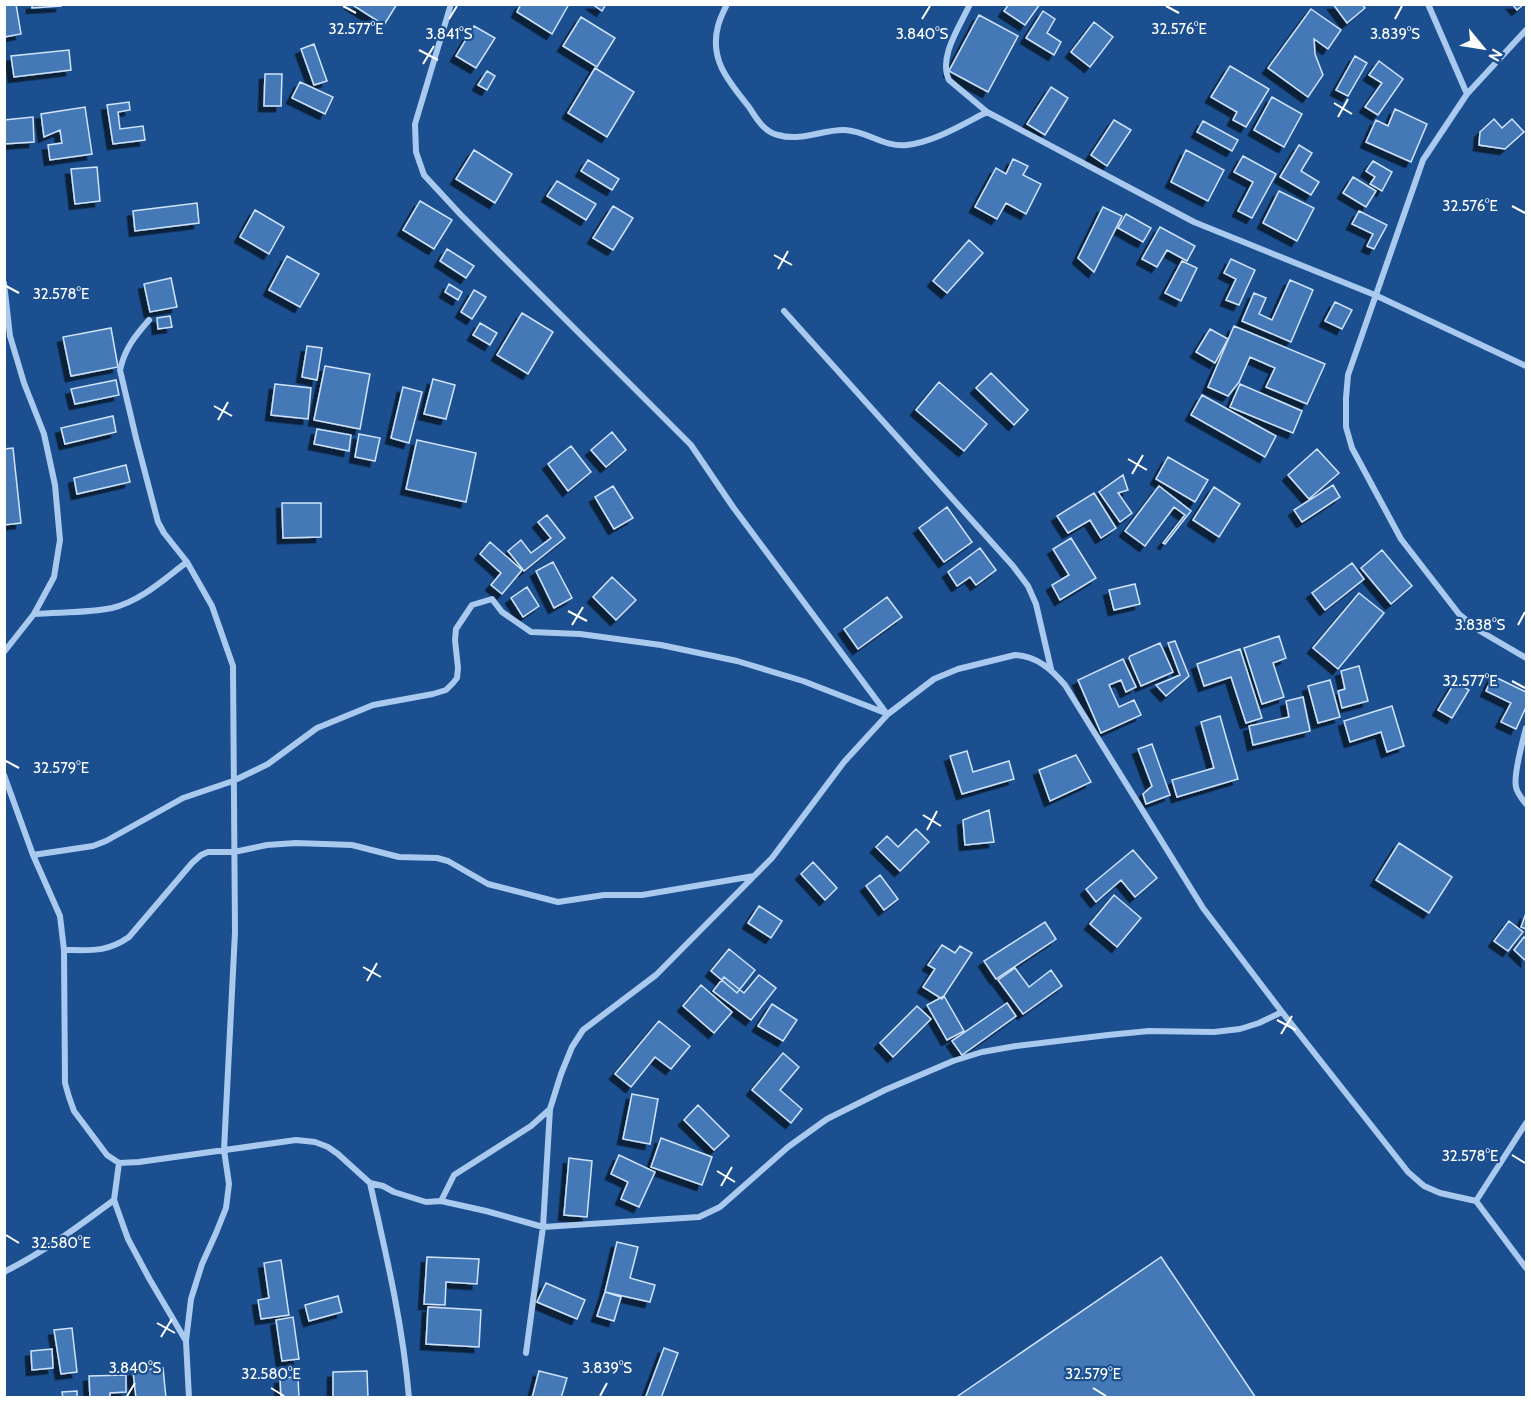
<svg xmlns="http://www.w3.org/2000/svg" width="1531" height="1402" font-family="Cabin,sans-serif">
<defs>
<filter id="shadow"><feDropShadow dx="-5.5" dy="5.5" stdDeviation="0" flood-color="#0009"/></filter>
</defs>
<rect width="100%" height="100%" fill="#1b4f8f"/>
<path fill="#4478b7" stroke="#cfe3fa" stroke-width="1.5" filter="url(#shadow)" d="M4,4H16L21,34L4,37Z
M32,4H61V6L32,8Z
M351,4H397L384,25Z
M521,4H569L552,34L517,12Z
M592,4H606L602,11Z
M1009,4L1023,5L1040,4L1025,25L1004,11Z
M1333,4H1362L1365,8L1347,23Z
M1512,4H1524L1517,10Z
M1311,9L1341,30L1328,49L1314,39L1315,54L1323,75L1308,97L1268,68Z
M1043,11L1055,19L1047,33L1061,42L1054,55L1026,38Z
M979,15L1018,36L988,92L949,71Z
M581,17L615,38L597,67L563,46Z
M1094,22L1113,37L1090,67L1071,52Z
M474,26L495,38L476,68L456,56Z
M314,44L327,81L314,85L301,49Z
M69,50L71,70L14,77L11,56Z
M1355,56L1367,63L1348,96L1336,90Z
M1379,61L1403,79L1378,115L1365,107L1382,83L1369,75Z
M1230,66L1269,89L1246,127L1233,120L1237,112L1211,97Z
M595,68L634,92L607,137L568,113Z
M487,71L495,76L487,90L478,85Z
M265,74H282L281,106H264Z
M300,82L333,97L325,114L292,98Z
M1051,87L1068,98L1045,135L1027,124Z
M1272,97L1302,114L1284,147L1254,130Z
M129,102L130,110L118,112L120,129L143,126L145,140L113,144L107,105Z
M85,107L92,154L50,160L48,145L62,143L60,130L44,137L41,114Z
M1395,109L1427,124L1411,162L1366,142L1376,120L1388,126Z
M33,117L34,142L4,144V120Z
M1494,119L1502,128L1512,119L1524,132L1505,149L1479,145L1480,132Z
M1114,120L1131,130L1107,166L1091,155Z
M1203,121L1238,140L1232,151L1197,132Z
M1299,145L1312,153L1301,171L1319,182L1311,195L1280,177Z
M474,150L512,174L495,203L456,179Z
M1186,150L1224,170L1208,201L1171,182Z
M1243,156L1276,174L1252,218L1238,211L1253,182L1234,172Z
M1013,159L1028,166L1023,175L1041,184L1026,214L1006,203L997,219L975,207L996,168L1006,174Z
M588,160L619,179L612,190L581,171Z
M1373,161L1392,172L1382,191L1370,184L1375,177L1366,171Z
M97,167L100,201L75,204L71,169Z
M1353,177L1376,191L1366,207L1343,193Z
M557,181L596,204L586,220L547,196Z
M1279,191L1314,208L1297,241L1263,223Z
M420,201L452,220L434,249L403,230Z
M197,203L199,223L135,231L133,211Z
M613,206L633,218L613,250L593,238Z
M1103,207L1122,216L1094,272L1078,258Z
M255,210L284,227L269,254L240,237Z
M1359,211L1387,225L1374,249L1367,246L1373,234L1352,224Z
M1126,214L1151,228L1143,242L1118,228Z
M1160,227L1195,246L1187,261L1167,250L1157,267L1142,259Z
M969,240L983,253L947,293L933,281Z
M447,249L474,266L466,278L440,261Z
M287,256L319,274L300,307L269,290Z
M1231,259L1255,270L1239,305L1226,300L1236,279L1224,273Z
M1182,261L1197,268L1181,301L1165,293Z
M171,278L177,307L150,312L144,284Z
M1290,280L1313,290L1291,342L1242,321L1254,293L1266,298L1259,314L1272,320Z
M449,284L462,292L458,300L445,292Z
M474,290L486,297L472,319L461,312Z
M1335,302L1352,310L1342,329L1325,321Z
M522,313L553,332L528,374L497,355Z
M170,316L172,327L158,329L157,318Z
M480,323L497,333L490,345L473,335Z
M1234,326L1325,364L1307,404L1266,387L1275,368L1250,357L1239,382L1228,396L1208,387Z
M111,328L118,367L71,376L63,337Z
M1210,329L1228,339L1215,363L1196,352Z
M307,346L322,348L317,380L302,377Z
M325,366L370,374L360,429L314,420Z
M991,373L1028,410L1014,425L976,388Z
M433,379L455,385L446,419L424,414Z
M116,380L119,395L75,404L71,389Z
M939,382L987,424L964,451L916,410Z
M275,384L311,388L308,419L271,415Z
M1240,384L1302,411L1293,433L1230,407Z
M403,387L422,392L409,443L391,438Z
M1202,395L1276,436L1265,457L1191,415Z
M113,416L116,432L65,444L61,428Z
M317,429L351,435L349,451L314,444Z
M612,432L626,450L606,467L591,450Z
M359,434L380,438L375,461L355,457Z
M417,440L476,453L466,502L406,489Z
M571,446L591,472L568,491L548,464Z
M13,448L21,523L4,525V449Z
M1317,449L1339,473L1309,499L1288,475Z
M1168,457L1208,480L1195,502L1156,479Z
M126,465L130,482L77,494L74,478Z
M1123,475L1128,490L1118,493L1132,513L1120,522L1099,492Z
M1333,485L1340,497L1302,522L1294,510Z
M613,486L633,518L614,529L595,497Z
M1159,486L1191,511L1165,544L1163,543L1185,515L1174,507L1145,546L1125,531Z
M1214,487L1240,504L1219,537L1193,520Z
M1094,493L1116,528L1101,538L1090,520L1068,533L1057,516Z
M282,503H321V537L283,538Z
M947,507L972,542L944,562L919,528Z
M547,515L565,538L524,571L508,551L521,540L531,553L551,538L538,522Z
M1071,538L1096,578L1060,600L1052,585L1069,575L1053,549Z
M490,542L522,570L502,594L491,585L501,573L480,554Z
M980,548L996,570L976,585L970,577L957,586L948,572Z
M1382,550L1412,586L1391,604L1361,568Z
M553,562L572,598L554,608L536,571Z
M1352,563L1364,579L1325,610L1312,593Z
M612,577L636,600L616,620L593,597Z
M1135,584L1140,604L1114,610L1109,590Z
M527,587L539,606L523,617L511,598Z
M1359,593L1384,613L1338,669L1313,648Z
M887,597L902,617L858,649L844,629Z
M1279,636L1286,658L1273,663L1284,697L1262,704L1244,648Z
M1175,641L1189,676L1166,696L1156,685L1180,675L1168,643Z
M1160,643L1173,672L1141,686L1129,658L1130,656Z
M1240,649L1262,718L1246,723L1231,677L1204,686L1197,664Z
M1123,659L1136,687L1126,692L1121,680L1109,685L1119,707L1134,700L1141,715L1101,733L1078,680Z
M1359,666L1368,701L1342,708L1338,691L1345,689L1341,671Z
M1493,676L1526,692V707L1516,729L1501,722L1511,703L1486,691Z
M1330,680L1340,717L1318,723L1308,686Z
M1455,682L1469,690L1452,718L1438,710Z
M1303,697L1310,731L1253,745L1249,726L1289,717L1286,701Z
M1392,706L1404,746L1387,752L1381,732L1350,742L1344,721Z
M1220,716L1238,779L1177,797L1172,780L1214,768L1201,722Z
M1152,744L1170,795L1146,804L1143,794L1152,786L1138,749Z
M967,751L973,772L1009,761L1014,779L962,794L950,756Z
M1076,755L1091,782L1050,801L1039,770Z
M989,810L994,842L965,845L963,820Z
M916,829L929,842L900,871L876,847L887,836L898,847Z
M1399,843L1452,877L1429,913L1376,880Z
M1133,850L1157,878L1135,897L1121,880L1096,902L1086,889Z
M813,862L837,888L825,900L801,874Z
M880,875L898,899L884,910L866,886Z
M1114,895L1141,918L1117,947L1090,924Z
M759,906L782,921L771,938L748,923Z
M1526,913V929L1521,927Z
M1509,921L1523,932L1508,951L1494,941Z
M1045,922L1056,939L996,979L984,961Z
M1524,937L1526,939V961L1514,950Z
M942,945L955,953L960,946L972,953L942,999L923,987L935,969L928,965Z
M729,949L755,970L737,993L711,971Z
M1015,968L1029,987L1051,970L1062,986L1023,1014L998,980Z
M759,975L776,988L751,1020L713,991L724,977L744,993Z
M701,985L732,1012L714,1033L683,1006Z
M944,996L964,1031L947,1040L927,1005Z
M1007,1003L1016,1016L962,1055L952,1041Z
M772,1004L797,1020L783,1041L758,1026Z
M917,1006L931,1019L893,1057L880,1043Z
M659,1021L690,1046L671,1069L655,1057L631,1087L615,1074Z
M783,1053L799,1067L780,1090L802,1109L791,1123L752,1090Z
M632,1094L658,1099L650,1144L623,1139Z
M698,1105L729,1136L714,1150L684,1120Z
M661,1138L712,1157L702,1185L651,1167Z
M619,1155L655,1172L639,1207L621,1199L628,1182L611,1174Z
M569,1158L592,1161L587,1217L564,1215Z
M617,1242L638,1247L630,1278L655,1285L650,1302L605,1292Z
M427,1257L479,1259L477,1284L446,1282L445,1305L424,1304Z
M1161,1257L1256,1398H955Z
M281,1260L289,1315L261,1319L258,1300L269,1298L264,1263Z
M546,1283L585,1300L577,1319L537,1302Z
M605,1292L621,1297L614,1321L597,1316Z
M338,1296L342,1312L309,1321L305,1305Z
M428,1307L481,1310L479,1347L426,1344Z
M293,1317L299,1359L282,1361L276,1320Z
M72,1328L77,1372L61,1374L54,1330Z
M664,1348L678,1353L661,1398H651L646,1396Z
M52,1349L53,1368L32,1370L31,1351Z
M163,1368L166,1398H136L133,1371Z
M367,1371L368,1398H333V1372Z
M539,1371L567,1378L561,1398H532Z
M126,1375V1392L110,1393V1398H90L89,1376Z
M298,1377L299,1398H281L280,1378Z
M77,1391V1398H63L62,1392Z"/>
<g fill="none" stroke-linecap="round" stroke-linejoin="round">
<path stroke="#a9c9ee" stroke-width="6" d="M451,4L415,124L416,152L424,175L461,215L691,445L733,507L887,714
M727,4C724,11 720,18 718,26C709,60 729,82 749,107C756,118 764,132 778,135C802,142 823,129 845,130C867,131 885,148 907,145C936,141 961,125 987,112
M970,4C960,26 938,57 949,80L987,112L1194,222L1375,295L1526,366
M1428,4L1467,94
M1526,30L1467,94L1423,160L1348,375L1346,398V427L1352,448L1401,539L1459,614L1480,631L1526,658
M4,283L10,336L24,383L44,434L55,485L60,540L54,577L34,614L4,652
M784,311L1013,566L1028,586L1036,604L1051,669
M149,320C135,336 125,348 120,370L136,438L158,522L164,533L187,562L212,606L233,666L235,932L224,1150L229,1184L226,1208L216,1233L202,1264L191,1299L186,1341L189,1398
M34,614C58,612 89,613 112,608C141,601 164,579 187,562
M1526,728C1523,741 1513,774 1516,787C1517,793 1522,799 1526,804
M4,775L33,855L60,916L64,950L65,1083L69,1097L74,1111L107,1155L119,1163L139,1162L296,1140L315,1142L328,1147L338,1154L370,1183L383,1186L394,1192L426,1202L441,1201L454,1175L531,1126L550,1109L561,1074L572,1047L583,1030L656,975L772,858L844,762L888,714L934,679L958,669L1015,655C1037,656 1052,670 1065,685L1203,908L1282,1012L1408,1172L1424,1186L1440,1193L1476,1201L1526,1268
M33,855L93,846L106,841L183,798L233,781L268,764L317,728L373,705L433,694L446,690L453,683L457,678L458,668L455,640L456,629L472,605L492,599L502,612L531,632L580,634L661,645L737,661L803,681L888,714
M64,950C90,950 106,953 129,937L192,863L201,855L208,852H234L267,845L296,843L352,845L399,857L437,858L448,861L488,884L558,902L604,895H642L754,876
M119,1163L114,1200L128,1239L150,1280L186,1341
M370,1183C386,1254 403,1325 409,1398
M441,1201L486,1211L543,1227L699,1217L720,1207L788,1147L827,1119L885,1090L953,1061L982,1052L1016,1046L1108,1035L1149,1031L1214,1032L1240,1029L1259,1023L1282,1012
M1476,1201L1526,1123
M4,1272C44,1252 79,1226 114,1200
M526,1353L543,1227L550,1109"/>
</g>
<path fill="none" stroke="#fff" stroke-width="2" d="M343,6L356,13M1166,6L1179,13M449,19L457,6M922,19L930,6M1395,19L1402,6M419,50L438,60M423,64L434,46M1334,103L1352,114M1338,117L1348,99M1512,206L1525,213M774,255L792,265M778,269L788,251M6,286L19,293M214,406L232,416M218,420L228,402M1128,459L1147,470M1132,474L1143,455M568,611L587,621M572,625L583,607M1518,625L1525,612M1512,681L1525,688M6,761L19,768M923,815L941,826M927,830L937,811M363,967L381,977M367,981L377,963M1277,1020L1296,1030M1281,1034L1292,1016M1512,1155L1525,1163M717,1171L735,1182M721,1186L732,1167M6,1235L19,1243M157,1323L175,1333M161,1337L172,1319M271,1388L284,1396M1093,1388L1106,1396M127,1396L135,1383M600,1396L607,1383"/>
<g font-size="15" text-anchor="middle" fill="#fff" stroke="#1b4f8f" stroke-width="4.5" stroke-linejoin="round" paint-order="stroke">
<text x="356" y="34">32.577°E</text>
<text x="1179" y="34">32.576°E</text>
<text x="449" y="39">3.841°S</text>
<text x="922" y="39">3.840°S</text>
<text x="1395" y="39">3.839°S</text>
<text x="1470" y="211">32.576°E</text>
<text x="61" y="299">32.578°E</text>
<text x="1480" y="630">3.838°S</text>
<text x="1470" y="686">32.577°E</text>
<text x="61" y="773">32.579°E</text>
<text x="1470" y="1161">32.578°E</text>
<text x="61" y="1248">32.580°E</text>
<text x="135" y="1373">3.840°S</text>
<text x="607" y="1373">3.839°S</text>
<text x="271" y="1379">32.580°E</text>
<text x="1093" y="1379">32.579°E</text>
</g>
<rect width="1531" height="1402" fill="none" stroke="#ffffff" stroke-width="12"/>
<g transform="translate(1483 48) rotate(120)" stroke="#1b4f8f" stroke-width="4.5" paint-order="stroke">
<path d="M0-4.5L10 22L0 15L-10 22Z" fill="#ffffff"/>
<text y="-9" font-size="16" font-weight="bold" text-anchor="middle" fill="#ffffff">N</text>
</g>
</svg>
